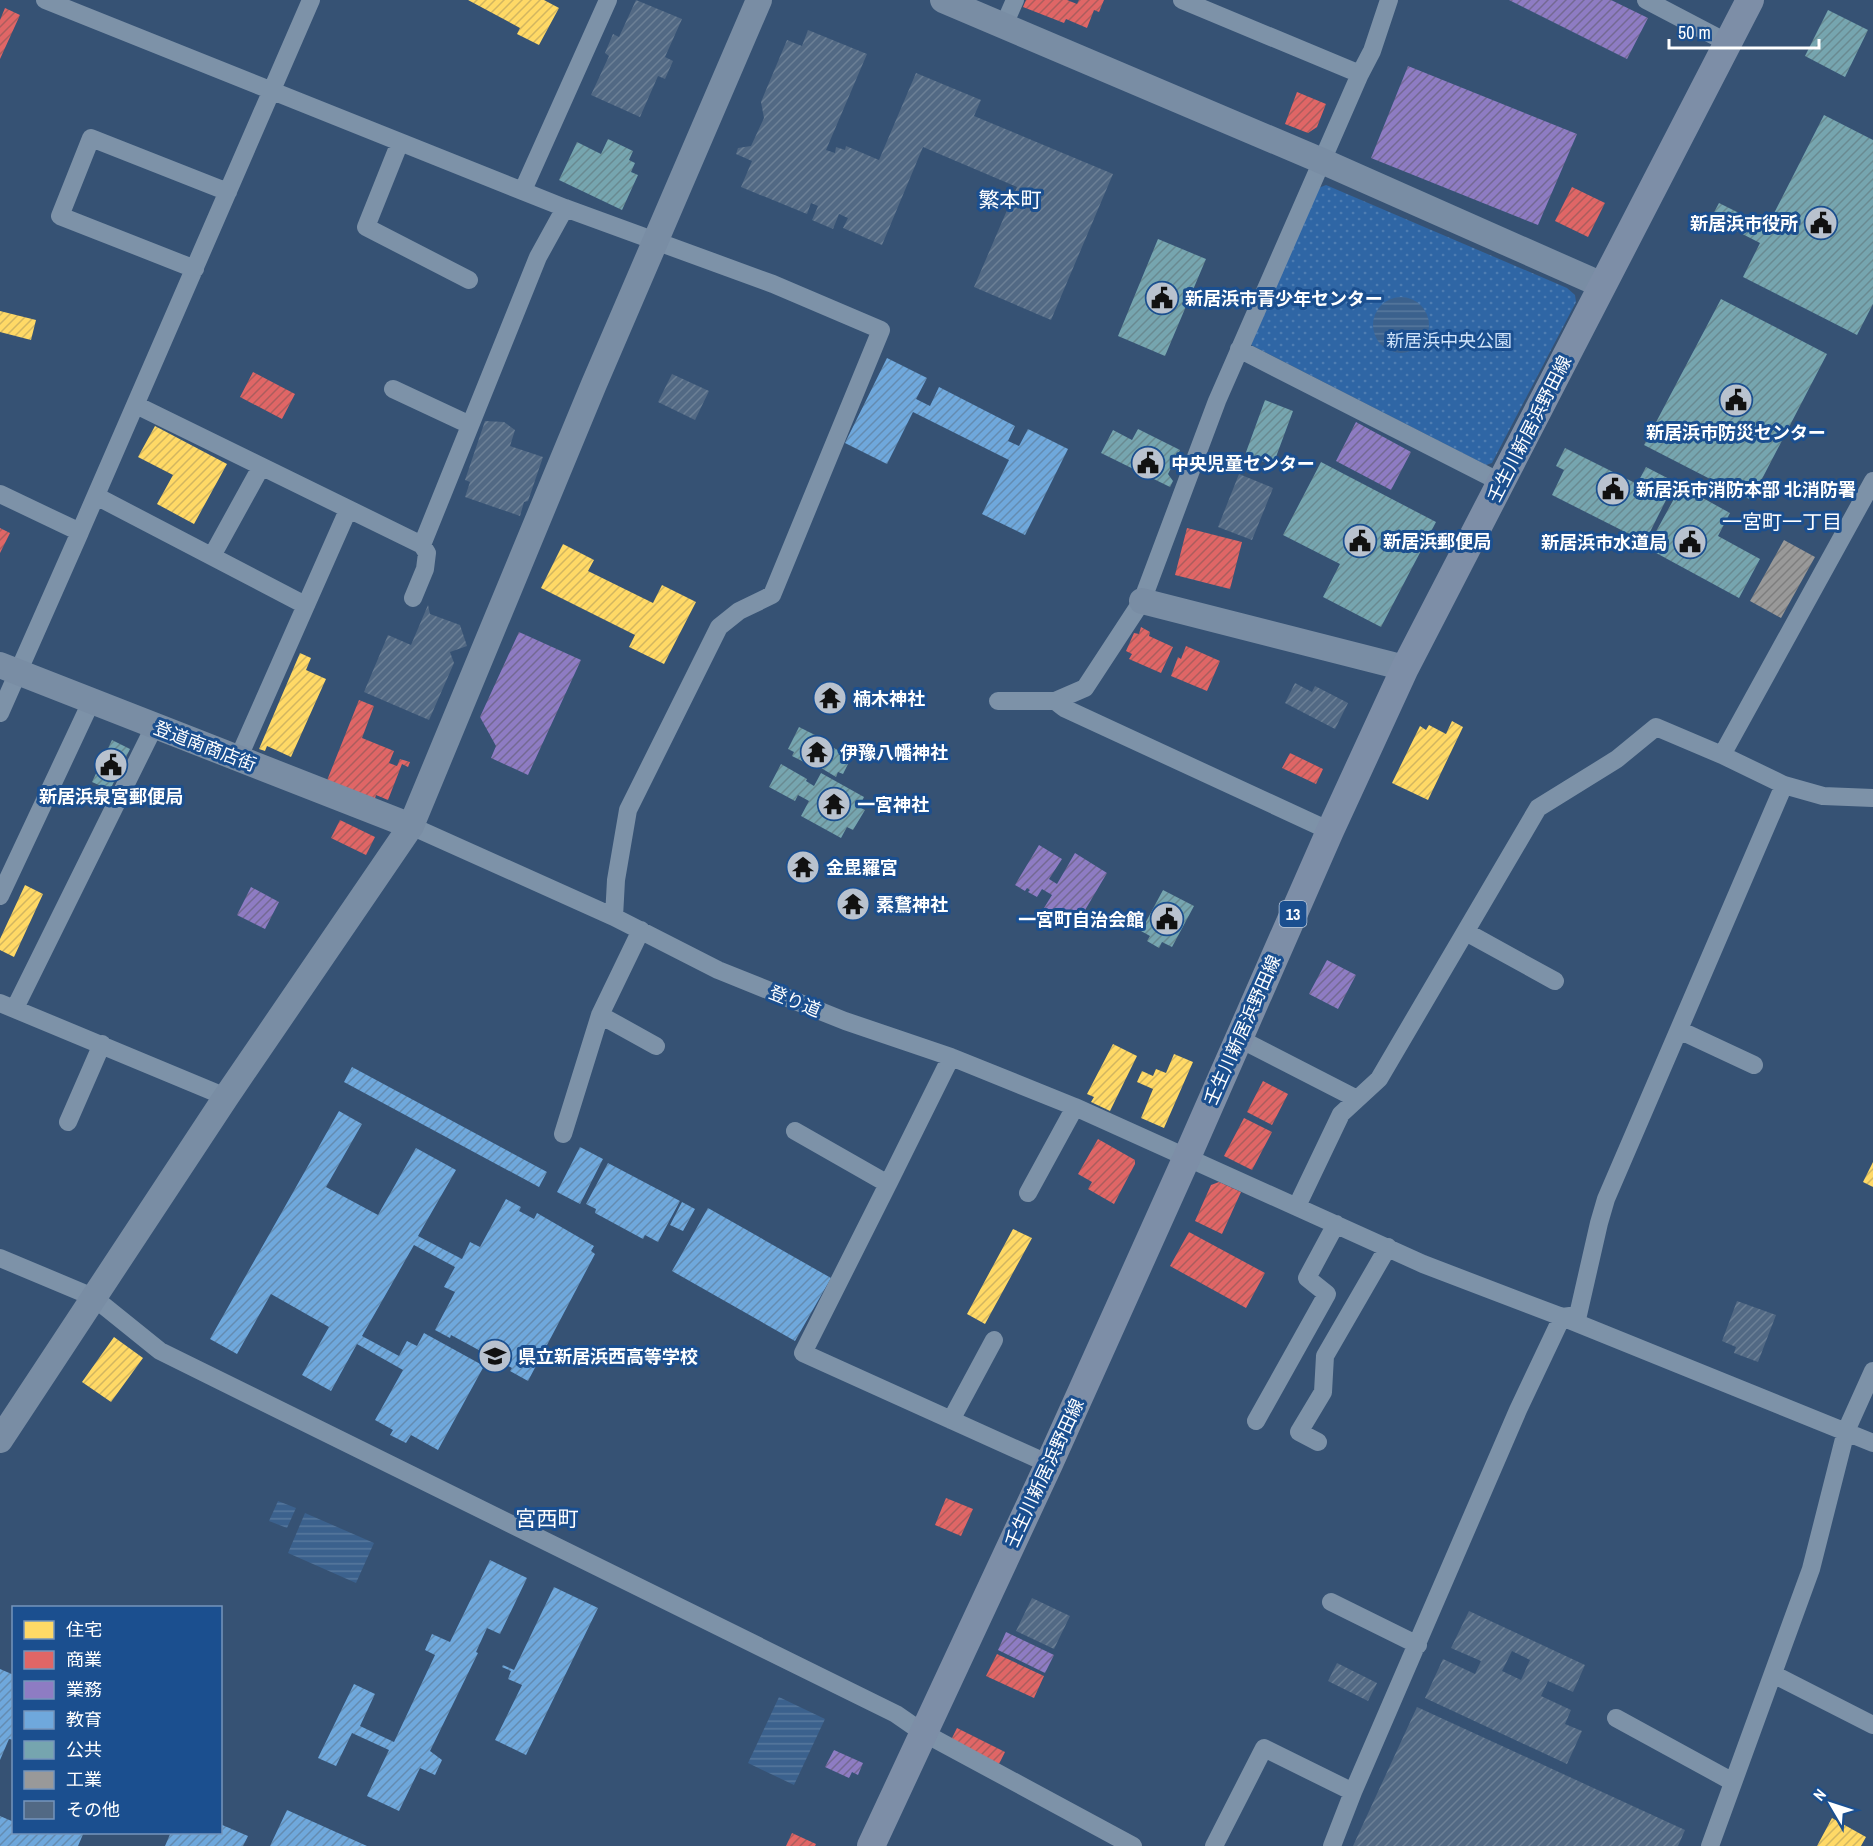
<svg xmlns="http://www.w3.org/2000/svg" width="1873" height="1846" font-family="'Archivo Narrow','Noto Sans JP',sans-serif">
<defs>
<pattern id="park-dots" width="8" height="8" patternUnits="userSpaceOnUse" patternTransform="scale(1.5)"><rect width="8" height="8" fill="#2f66a5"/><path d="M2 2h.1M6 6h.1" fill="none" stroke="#4e7db2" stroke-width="1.8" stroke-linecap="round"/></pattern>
<pattern id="water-rules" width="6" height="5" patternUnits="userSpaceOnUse" patternTransform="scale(1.5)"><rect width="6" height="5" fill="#3b618d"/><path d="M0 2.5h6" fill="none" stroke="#58799e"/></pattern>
<pattern id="homes-hatch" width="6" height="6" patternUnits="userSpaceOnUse" patternTransform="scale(1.5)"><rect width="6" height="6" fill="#ffd966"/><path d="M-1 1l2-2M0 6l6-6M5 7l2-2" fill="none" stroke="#d2b660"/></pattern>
<pattern id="shops-hatch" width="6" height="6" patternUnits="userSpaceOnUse" patternTransform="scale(1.5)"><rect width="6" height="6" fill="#e06666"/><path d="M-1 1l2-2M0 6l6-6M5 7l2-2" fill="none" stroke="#ac5d5d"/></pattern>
<pattern id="offices-hatch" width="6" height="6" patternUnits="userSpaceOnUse" patternTransform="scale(1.5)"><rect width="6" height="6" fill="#8e7cc3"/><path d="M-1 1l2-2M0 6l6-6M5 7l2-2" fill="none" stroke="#746993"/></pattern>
<pattern id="schools-hatch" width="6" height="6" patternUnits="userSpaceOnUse" patternTransform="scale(1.5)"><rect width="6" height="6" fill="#6fa8dc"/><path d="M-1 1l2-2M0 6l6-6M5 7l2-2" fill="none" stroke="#648cb1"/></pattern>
<pattern id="public-hatch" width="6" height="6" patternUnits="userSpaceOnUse" patternTransform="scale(1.5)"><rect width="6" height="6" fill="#76a5af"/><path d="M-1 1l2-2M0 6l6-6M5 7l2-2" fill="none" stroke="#698a91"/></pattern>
<pattern id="industry-hatch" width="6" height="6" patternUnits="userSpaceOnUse" patternTransform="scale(1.5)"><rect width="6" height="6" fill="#999"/><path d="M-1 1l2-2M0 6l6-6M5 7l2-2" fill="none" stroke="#7e7e7e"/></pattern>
<pattern id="building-hatch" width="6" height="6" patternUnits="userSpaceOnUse" patternTransform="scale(1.5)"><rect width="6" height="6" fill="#526984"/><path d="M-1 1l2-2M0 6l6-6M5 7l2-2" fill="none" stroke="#6c8096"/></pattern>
</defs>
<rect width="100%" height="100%" fill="#365274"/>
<path fill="url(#park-dots)" d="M1326,185L1567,288L1575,295L1576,302L1492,463L1486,465L1251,345L1316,189Z"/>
<path fill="url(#water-rules)" d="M1373 325a28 28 0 1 1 56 0a28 28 0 1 1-56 0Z
M278,1501L296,1508L287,1528L269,1521Z
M305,1513L374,1543L356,1583L288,1553Z
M779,1697L825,1719L794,1785L748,1763Z"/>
<path fill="url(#homes-hatch)" d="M468,0H544L559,8L539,45L517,34L520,28Z
M0,311L36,320L31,340L0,332Z
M155,426L227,464L194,524L157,504L173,475L138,457Z
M563,544L594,560L588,571L653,603L662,585L696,602L664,664L629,647L635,635L541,588Z
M300,653L311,658L306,670L326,679L291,757L267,746L265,751L259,749Z
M1452,721L1463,727L1428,800L1392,783L1420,726L1426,730L1429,725L1446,734Z
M25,885L43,894L14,957L0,950V939Z
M1113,1044L1137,1056L1110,1111L1091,1102L1094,1097L1087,1094Z
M1174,1054L1193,1062L1164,1128L1141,1118L1153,1089L1137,1082L1142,1071L1153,1076L1156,1069L1166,1073Z
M1873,1162V1187L1863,1182Z
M1013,1229L1032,1238L985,1324L967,1314Z
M114,1337L143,1358L111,1402L82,1382Z
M1832,1818L1866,1837L1861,1846H1817Z"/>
<path fill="url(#shops-hatch)" d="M1026,0H1067L1077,4L1079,0H1104L1099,12L1094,10L1087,28L1066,19L1064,23L1023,7Z
M5,8L20,15L0,59V20Z
M1297,92L1326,104L1317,127L1308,133L1285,124Z
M1572,187L1605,203L1588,237L1555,221Z
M253,372L295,394L282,419L240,397Z
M0,528L10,533L0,553Z
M1187,528L1242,542L1230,589L1175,575Z
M1141,627L1150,632L1149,636L1173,647L1161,673L1129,659L1132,654L1126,651L1134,633L1139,634Z
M1186,646L1220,661L1207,691L1171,676L1178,657L1181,659Z
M359,700L374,706L362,738L394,751L389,763L397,766L400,759L410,762L408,767L402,764L388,800L376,795L374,802L326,783Z
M1290,753L1323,769L1316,784L1282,768Z
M340,820L375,837L366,855L331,838Z
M1263,1081L1288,1094L1272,1125L1247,1112Z
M1244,1118L1272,1132L1252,1170L1224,1156Z
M1098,1139L1135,1160V1164L1114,1204L1088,1189L1092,1182L1078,1174Z
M1219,1182L1241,1192L1222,1234L1195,1221L1211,1185Z
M1189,1232L1265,1273L1246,1308L1170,1266Z
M946,1498L973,1509L961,1536L935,1525Z
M997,1654L1044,1676L1034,1698L986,1676Z
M957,1728L1005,1752L999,1764L951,1740Z
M792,1833L816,1844L815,1846H786Z"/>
<path fill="url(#offices-hatch)" d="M1509,0H1611L1648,18L1627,59Z
M1408,66L1577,134L1538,225L1371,158Z
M1356,422L1411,452L1391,490L1336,461Z
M519,632L581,660L528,775L491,758L496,746L480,717Z
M1039,845L1062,859L1049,879L1057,884L1075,853L1107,873L1075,927L1044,908L1052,895L1042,889L1037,897L1028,892L1030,890L1027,888L1025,891L1015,885Z
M251,887L279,902L265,929L237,915Z
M1327,960L1356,975L1338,1009L1309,994Z
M1006,1632L1054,1655L1045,1673L998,1650Z
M834,1750L863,1763L858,1775L852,1772L849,1778L825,1767Z"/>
<path fill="url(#schools-hatch)" d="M887,358L927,378L916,399L930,406L939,387L1015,426L1008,441L1019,446L1028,429L1068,449L1025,535L982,514L1009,460L913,412L887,464L845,443Z
M352,1067L547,1172L539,1187L344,1082Z
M339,1111L362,1124L326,1187L378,1215L416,1148L456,1170L418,1236L462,1259L470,1242L480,1247L506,1199L521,1207L519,1211L534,1219L537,1213L594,1246L591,1251L595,1254L528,1381L510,1371L512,1368L451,1335L450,1338L435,1330L455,1292L444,1287L455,1267L414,1245L362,1336L399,1356L407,1341L417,1346L424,1333L484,1366L438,1450L411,1435L406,1443L390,1435L393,1430L375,1420L403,1370L357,1344L331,1391L302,1375L329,1327L271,1294L237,1354L210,1339Z
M580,1147L603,1159L580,1204L557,1192Z
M608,1163L680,1201L658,1242L645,1235L643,1239L595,1213L596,1209L586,1204Z
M682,1202L695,1209L683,1231L670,1225Z
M708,1208L831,1278L795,1341L672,1271Z
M490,1560L527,1578L500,1634L487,1628L476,1652L478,1653L430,1751L442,1760L435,1775L420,1768L399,1811L367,1796L389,1750L352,1733L336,1766L318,1758L354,1684L375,1694L360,1726L394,1742L435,1655L425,1650L432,1634L450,1642Z
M554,1587L598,1608L526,1755L495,1740L522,1685L508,1679L511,1671L502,1667L503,1665L514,1670Z
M0,1669L14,1675V1740L9,1739L0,1760Z
M287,1810L367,1846H270Z
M0,1816L14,1822V1832H84L78,1846H0Z
M220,1824L248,1836L243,1846H165L171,1832H220Z"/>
<path fill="url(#public-hatch)" d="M1828,10L1868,30L1845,77L1805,56Z
M1824,115L1873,140V304L1857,335L1743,277L1760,243L1711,218L1719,203L1767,227Z
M608,139L633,151L629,160L635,163L631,172L638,175L622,210L559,180L577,142L601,154Z
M1158,239L1206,259L1165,356L1118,336Z
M1721,299L1827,354L1751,500L1644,445Z
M1265,400L1293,411L1273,465L1245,455Z
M1138,429L1180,450L1168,474L1173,481L1170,487L1101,453L1113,430L1132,440Z
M1565,448L1637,484L1646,467L1675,482L1645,542L1552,495L1564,470L1556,466Z
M1321,462L1436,522L1381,627L1323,597L1340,564L1283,535Z
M1681,486L1730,513L1718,536L1760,559L1739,598L1647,548Z
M799,727L821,738L818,744L832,751L834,748L848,756L846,761L849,762L843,774L838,772L836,777L808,760L806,763L792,756L794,752L788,749Z
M112,740L130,749L110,790L92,782Z
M781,764L807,779L806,781L814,786L821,773L864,797L859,807L865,810L853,830L847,827L841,838L801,816L809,801L798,795L795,801L769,787Z
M1163,890L1194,906L1172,947L1162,942L1159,948L1147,941L1150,936L1141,931Z"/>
<path fill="url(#industry-hatch)" d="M1784,540L1815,557L1781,618L1750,601Z"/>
<path fill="url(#building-hatch)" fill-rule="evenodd" d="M636,0L682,19L665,57L673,61L665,79L658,76L640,117L591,95L609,56L605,53L613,34L619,37Z
M808,30L867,54L826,150L835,153L836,147L845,150L846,146L879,160L916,73L981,100L974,116L1113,174L1051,320L974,287L1017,187L923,147L882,245L843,228L848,218L839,214L833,229L812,220L818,206L811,203L807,214L741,187L752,161L736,154L738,148L751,146L764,118L761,102L787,40L802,46Z
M672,374L709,391L695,420L658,402Z
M485,421L504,422L515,430L510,446L543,457L528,501L524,502L520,516L465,497L470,482L465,480Z
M1239,474L1273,488L1252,540L1218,527Z
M428,605L430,614L460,625L467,646L450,652L454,663L429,720L364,692L388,635L411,645Z
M1295,683L1312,692L1315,686L1348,703L1335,729L1285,703Z
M1737,1301L1776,1315L1758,1362L1734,1353L1736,1347L1722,1341Z
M1032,1598L1070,1616L1054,1649L1016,1631Z
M1469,1611L1585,1665L1573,1692L1548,1681L1541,1696L1571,1710L1565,1724L1582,1731L1567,1764L1425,1698L1443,1659L1475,1674L1481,1661L1451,1648ZM1512,1651L1530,1660L1521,1680L1502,1671Z
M1337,1663L1377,1683L1368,1701L1328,1681Z
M1417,1707L1685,1830L1678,1846H1353Z"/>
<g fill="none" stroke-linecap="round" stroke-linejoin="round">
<path stroke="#7d92a8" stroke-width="18" d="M45,0L565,208L773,284L881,330L772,595L739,611L719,627L628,810L616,880L614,917
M1182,0L1360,74
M1646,0L1728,43
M1004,25L1015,0
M400,142L366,227L469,280
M523,190L608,0
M195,269L60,216L91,138L228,192
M1239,349L1502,483
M393,389L470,425
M136,405L422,545L427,553L425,569L413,598
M1873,481L1722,755L1784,785L1823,796L1873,798
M0,494L80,532L311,0
M96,496L305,605
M422,545L538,257L565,208
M212,556L261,467
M998,701H1055L1085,688L1142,601L1217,401L1360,74L1372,51L1389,0
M1055,701L1064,708L1330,831
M0,713L80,532
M238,759L348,510
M411,826L614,917L718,970L845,1021L951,1057L1075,1107L1423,1264L1562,1317L1873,1443
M0,896L91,702
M1466,932L1555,981
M0,1003L226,1097
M15,1008L154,727
M600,1015L656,1046
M1679,1030L1754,1065
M1238,1038L1357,1099
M68,1122L102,1044
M795,1131L888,1184L803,1353L1049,1464
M563,1134L600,1015L641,930
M888,1184L951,1057
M1028,1193L1075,1107
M1297,1206L1341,1114L1379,1079L1538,808L1617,759L1656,727L1722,755
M0,1258L93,1297L160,1351L896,1714L922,1732L1133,1846
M951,1420L994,1340
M1256,1421L1327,1294L1307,1278L1336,1224
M1318,1442L1299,1432L1323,1392L1325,1356L1388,1247
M1331,1602L1418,1645
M1773,1674L1873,1725
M1616,1718L1733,1782
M1214,1846L1264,1748L1353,1792
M1332,1846L1353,1792L1518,1410L1562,1317L1578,1315L1599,1223L1606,1199L1784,785
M1710,1846L1811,1569L1846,1431L1873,1371"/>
<path stroke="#798da4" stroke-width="26" d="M943,0L1322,161L1602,285
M1142,601L1405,668
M0,665L411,826
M0,1440L226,1097L411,826L594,384L759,0"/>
<path stroke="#7d8ea7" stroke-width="28" d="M871,1846L1049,1464L1187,1157L1330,831L1405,668L1750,0"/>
</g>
<defs>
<g id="civic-disc" transform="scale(1.725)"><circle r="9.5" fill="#b9c2ce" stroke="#1b4f8f"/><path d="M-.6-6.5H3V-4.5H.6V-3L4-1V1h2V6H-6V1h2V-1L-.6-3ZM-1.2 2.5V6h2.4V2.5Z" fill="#111"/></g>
<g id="temple-disc" transform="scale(1.725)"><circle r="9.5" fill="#b9c2ce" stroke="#1b4f8f"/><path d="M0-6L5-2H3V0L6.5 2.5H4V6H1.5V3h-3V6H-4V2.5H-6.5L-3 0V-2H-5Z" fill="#111"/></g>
<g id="school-disc" transform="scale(1.725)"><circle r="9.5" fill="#b9c2ce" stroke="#1b4f8f"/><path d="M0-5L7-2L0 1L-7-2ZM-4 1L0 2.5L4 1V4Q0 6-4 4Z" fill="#111"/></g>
</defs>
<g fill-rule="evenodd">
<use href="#civic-disc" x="1821" y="223"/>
<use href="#civic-disc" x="1162" y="298"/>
<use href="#civic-disc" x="1736" y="400"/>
<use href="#civic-disc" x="1148" y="463"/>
<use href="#civic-disc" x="1613" y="489"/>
<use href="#civic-disc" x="1360" y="541"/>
<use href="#civic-disc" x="1690" y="542"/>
<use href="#temple-disc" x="830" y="698"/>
<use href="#temple-disc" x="817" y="752"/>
<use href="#civic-disc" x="111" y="765"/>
<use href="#temple-disc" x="834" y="804"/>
<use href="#temple-disc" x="803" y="867"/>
<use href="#temple-disc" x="853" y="904"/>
<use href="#civic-disc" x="1167" y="919"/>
<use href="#school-disc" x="495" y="1356"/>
</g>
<g text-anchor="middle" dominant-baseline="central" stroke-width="6" stroke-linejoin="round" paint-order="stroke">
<rect fill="#1b4f8f" stroke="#bbcadd" stroke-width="1.5" x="1279.5" y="901" width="27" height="26" rx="4.5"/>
<g font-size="16" font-weight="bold" fill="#fff">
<text x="1293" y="914">13</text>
</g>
<g font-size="18" font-weight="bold" fill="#fff" stroke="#1b4f8f" text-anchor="start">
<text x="1798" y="223" text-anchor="end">新居浜市役所</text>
<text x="1185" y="298">新居浜市青少年センター</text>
<text x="1736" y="432" text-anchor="middle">新居浜市防災センター</text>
<text x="1171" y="463">中央児童センター</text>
<text x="1636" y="489">新居浜市消防本部 北消防署</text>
<text x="1383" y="541">新居浜郵便局</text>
<text x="1667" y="542" text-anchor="end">新居浜市水道局</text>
<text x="853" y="698">楠木神社</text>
<text x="840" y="752">伊豫八幡神社</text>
<text x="111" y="796" text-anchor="middle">新居浜泉宮郵便局</text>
<text x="857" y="804">一宮神社</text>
<text x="826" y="867">金毘羅宮</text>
<text x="876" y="904">素鵞神社</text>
<text x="1144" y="919" text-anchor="end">一宮町自治会館</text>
<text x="518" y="1356">県立新居浜西高等学校</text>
</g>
<g font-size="18" fill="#cfe3fa" stroke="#1b4f8f">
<text x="1449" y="340">新居浜中央公園</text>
</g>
<g font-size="18" fill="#fff" stroke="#1b4f8f">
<text transform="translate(1529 429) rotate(-63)">壬生川新居浜野田線</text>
<text transform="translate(205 746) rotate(21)">登道南商店街</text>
<text transform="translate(795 1001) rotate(22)">登り道</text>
<text transform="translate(1242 1030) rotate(-66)">壬生川新居浜野田線</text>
<text transform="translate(1044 1473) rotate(-65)">壬生川新居浜野田線</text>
</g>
<g font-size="20" fill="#fff" stroke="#1b4f8f">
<text x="1782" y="521">一宮町一丁目</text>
</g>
<g font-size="21" fill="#fff" stroke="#1b4f8f">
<text x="1010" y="199">繁本町</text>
<text x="547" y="1518">宮西町</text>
</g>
</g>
<rect x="12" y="1606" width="210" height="228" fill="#1b4f8f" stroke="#7695bc" stroke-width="1.5"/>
<rect x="24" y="1621" width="30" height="18" fill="#ffd966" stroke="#7695bc" stroke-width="1.5"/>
<text x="66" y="1636" font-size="18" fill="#ffffff">住宅</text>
<rect x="24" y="1651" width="30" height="18" fill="#e06666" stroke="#7695bc" stroke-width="1.5"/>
<text x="66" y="1666" font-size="18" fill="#ffffff">商業</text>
<rect x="24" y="1681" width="30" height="18" fill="#8e7cc3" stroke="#7695bc" stroke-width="1.5"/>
<text x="66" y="1696" font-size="18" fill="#ffffff">業務</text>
<rect x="24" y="1711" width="30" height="18" fill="#6fa8dc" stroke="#7695bc" stroke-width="1.5"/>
<text x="66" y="1726" font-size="18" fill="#ffffff">教育</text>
<rect x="24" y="1741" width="30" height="18" fill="#76a5af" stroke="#7695bc" stroke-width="1.5"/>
<text x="66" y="1756" font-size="18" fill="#ffffff">公共</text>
<rect x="24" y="1771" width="30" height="18" fill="#999999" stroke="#7695bc" stroke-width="1.5"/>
<text x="66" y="1786" font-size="18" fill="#ffffff">工業</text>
<rect x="24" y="1801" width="30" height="18" fill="#526984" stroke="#7695bc" stroke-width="1.5"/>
<text x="66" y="1816" font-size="18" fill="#ffffff">その他</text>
<g transform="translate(1831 1804) rotate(309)" stroke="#1b4f8f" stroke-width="4.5" paint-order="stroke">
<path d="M0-4.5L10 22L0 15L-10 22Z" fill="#ffffff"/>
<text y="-9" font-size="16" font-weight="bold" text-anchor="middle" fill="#ffffff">N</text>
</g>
<path d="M1669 39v9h150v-9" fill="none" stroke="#ffffff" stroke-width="3"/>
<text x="1678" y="39" font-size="18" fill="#ffffff" stroke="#1b4f8f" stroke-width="4.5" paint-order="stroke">50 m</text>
</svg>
